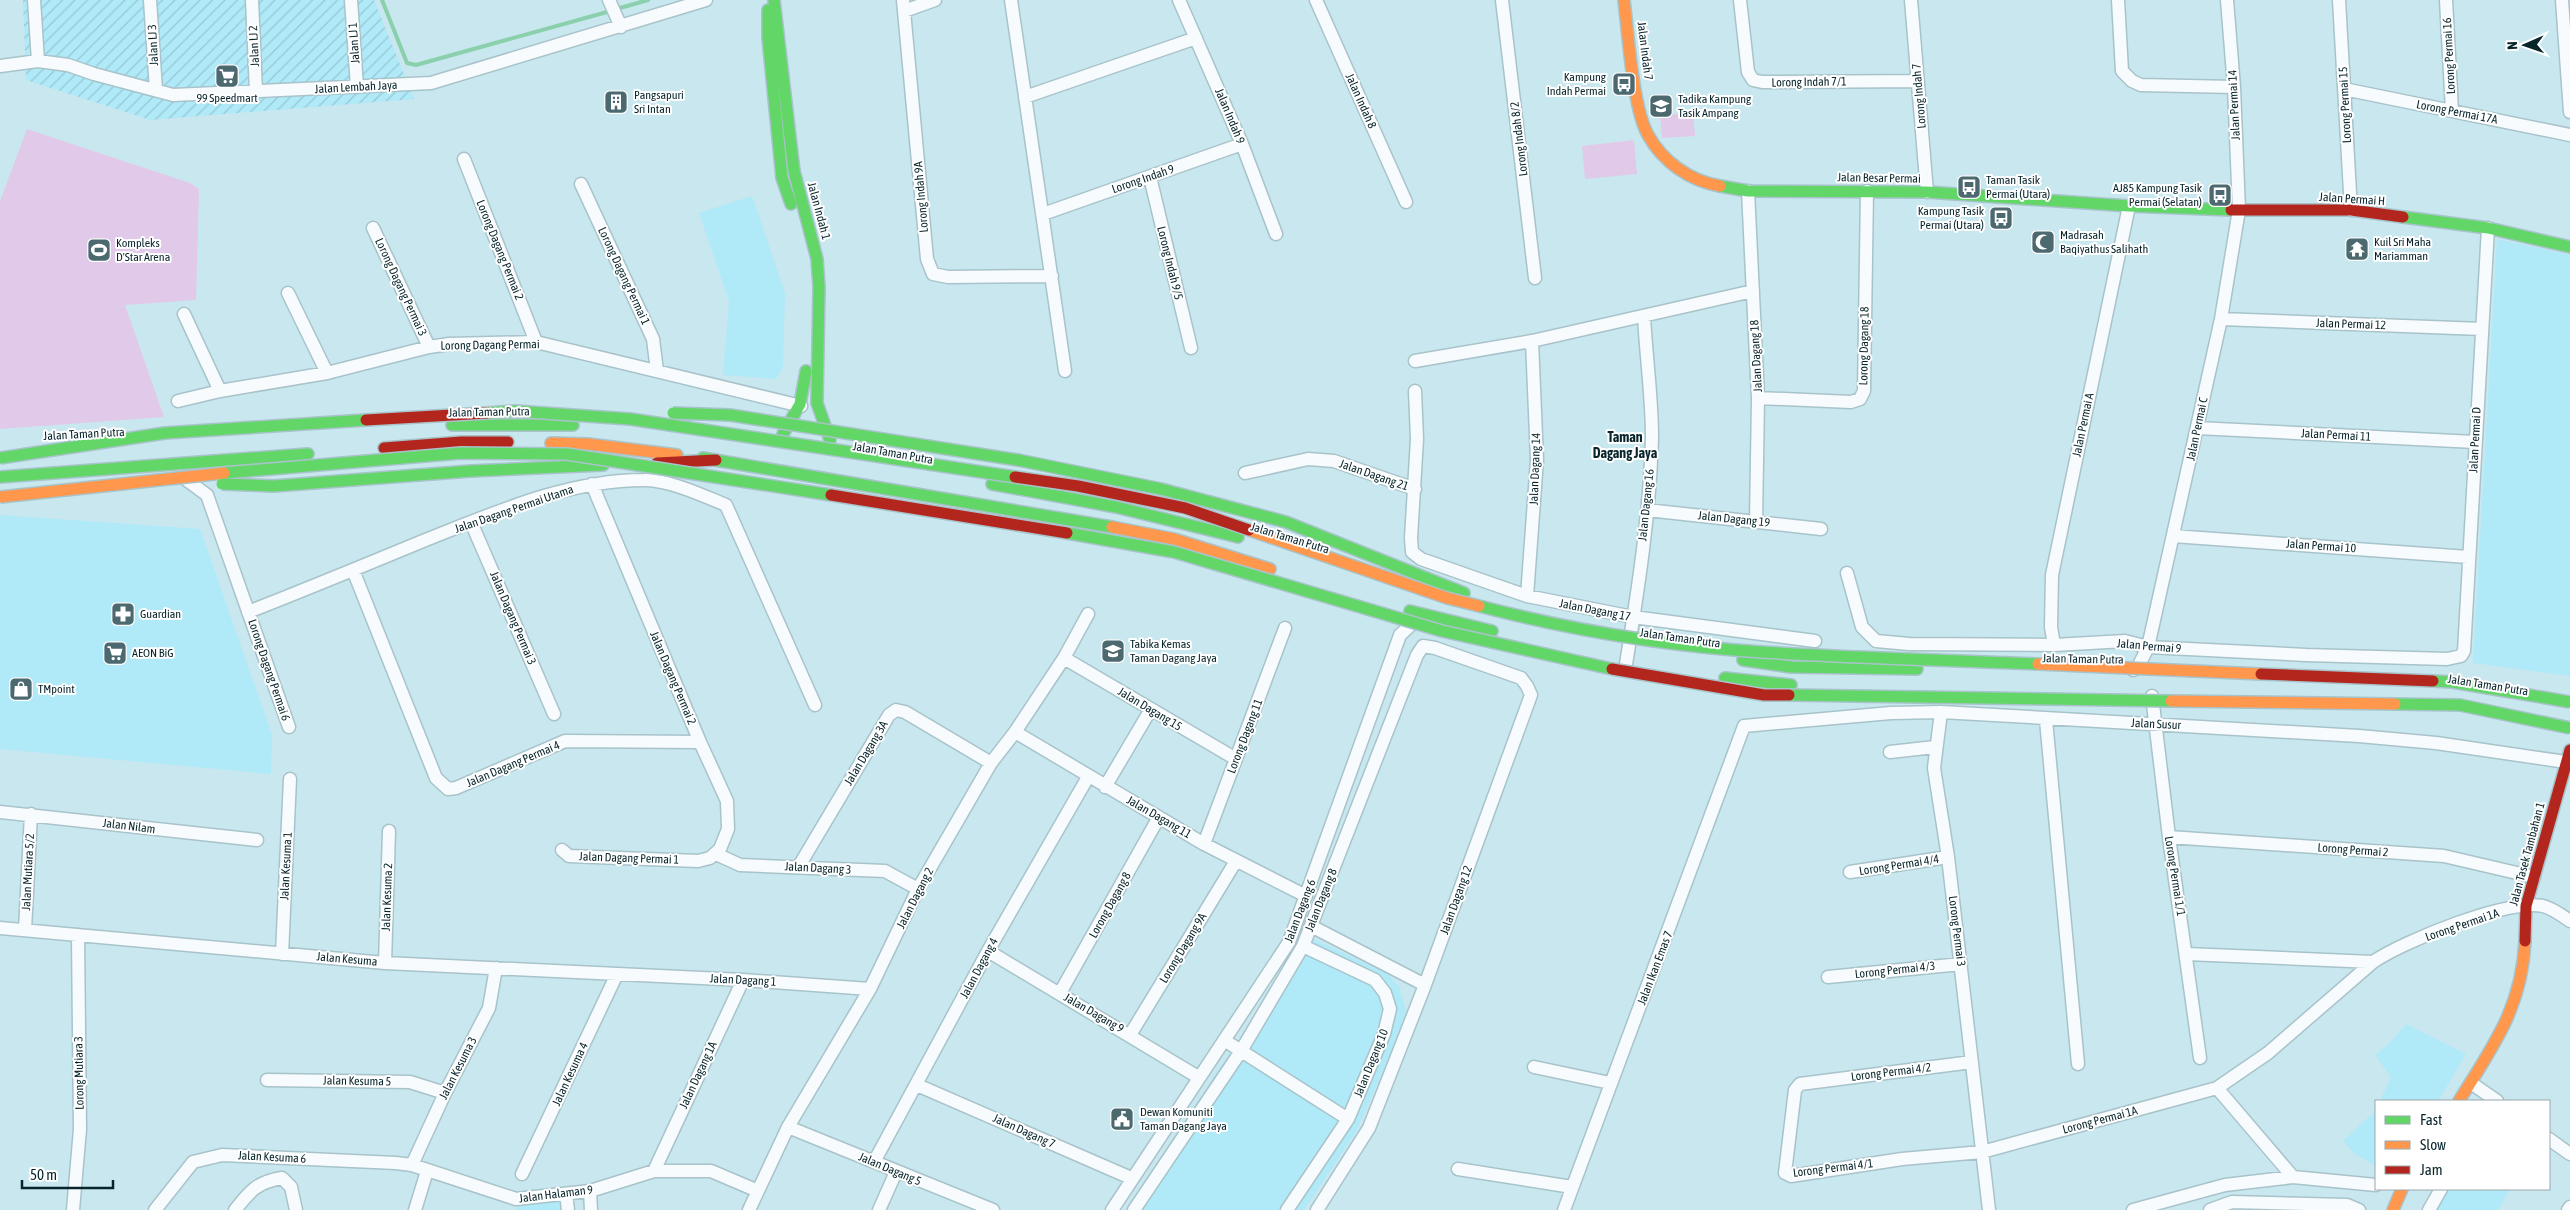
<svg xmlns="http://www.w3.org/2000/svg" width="2570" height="1210" font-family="'Asap Condensed',sans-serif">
<defs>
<pattern id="industrial-furrows" width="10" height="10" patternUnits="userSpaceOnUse" patternTransform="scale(1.25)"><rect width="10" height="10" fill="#b0e9f7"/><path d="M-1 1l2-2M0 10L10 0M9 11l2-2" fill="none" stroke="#96c8d4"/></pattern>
</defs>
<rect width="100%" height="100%" fill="#c9e7ef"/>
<path fill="#b0e9f7" d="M752,196L785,293L783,367L776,379L723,375L729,301L699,213Z
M2497,239L2570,255V676L2473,663Z
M0,515L200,529L272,735L271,774L0,749Z
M1302,934L1387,973L1399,987L1406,1011L1397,1039L1356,1132L1304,1210H1126L1244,1031Z
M2406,1024L2466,1054L2438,1101H2380L2391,1077L2375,1055L2391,1042Z
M2376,1110V1166L2356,1155L2343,1141Z
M2448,1189H2510L2498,1210H2436Z
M562,1199L563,1210H516L518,1204Z"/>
<path fill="url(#industrial-furrows)" d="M23,0H374L414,99L150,120L26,80Z"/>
<path fill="#e1c9ea" d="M1693,113L1695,136L1662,138L1660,115Z
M27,129L190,183L199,189L196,300L125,305L164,417L0,429V201Z
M1634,140L1637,174L1585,179L1582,146Z"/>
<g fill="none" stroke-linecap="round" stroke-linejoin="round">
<path stroke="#8bd0ac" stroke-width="4" d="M382,0L407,63L416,65L607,12
M620,8L648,0"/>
<g stroke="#a8c3ca" stroke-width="15">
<path id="street" d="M34,0L38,61
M150,0L156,90
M252,0L256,92
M351,0L357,87
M609,0L621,27
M903,0L927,259L933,274L948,277L1052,276
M1011,0L1065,371
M1179,0L1242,144L1276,234
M1316,0L1406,202
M1502,0L1535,278
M1740,0L1748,72L1753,80L1762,82L1918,81
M1911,0L1927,192
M2118,0L2122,71L2132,81L2141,85L2234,87
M2339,0L2351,210
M2446,0L2452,111
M2562,0L2570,112
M904,11L935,0
M0,66L38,61L68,65L94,74L173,95L431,83L706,0
M2344,89L2570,135
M1025,97L1196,38
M464,159L536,342
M1150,177L1191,348
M581,184L653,339L657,371
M1748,191L1758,398L1756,522
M1043,214L1242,144
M373,228L429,347
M288,293L327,373
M184,314L220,391
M2221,319L2482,329
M1415,361L1532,341L1753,291
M1415,391L1417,439L1411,538L1412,552L1421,559L1527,596L1633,617L1815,641
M1758,398L1851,402L1860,399L1864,391L1867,191
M178,401L220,391L327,373L429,347L449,344L536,342L801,406
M2197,428L2475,442
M1245,473L1308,459L1334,461L1415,489
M184,478L207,495L289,727
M1647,510L1821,529
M471,522L554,714
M2173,536L2468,557
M353,570L436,778L448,789L456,788L565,741L700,742
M1847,573L1862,627L1876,641L1909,644L2054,645L2125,641L2148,647L2306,655L2447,659L2461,656L2464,651L2488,228
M1527,596L1537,460L1532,341
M248,612C307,589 365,565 423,541C494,513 567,480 644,480C667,479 704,496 726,505L815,705
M2054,645L2051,627L2052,575L2129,206
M1064,658L1236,759
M1626,664C1638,590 1650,513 1652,437C1652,397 1646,356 1644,316
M2133,670L2138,667L2148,647L2221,319L2239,210L2234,87L2227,0
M2152,696L2169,837L2200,1058
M1941,712L1934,768L1948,857L1989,1210
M2046,720L2078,1064
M1015,732L1204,844L1306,896
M1890,752L1935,747
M1105,787L1151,709
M0,812L257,840
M2169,837L2444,856L2534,877
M1204,844L1285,628
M562,850L569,856L698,861L710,858L720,849L728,829L727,801L700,742L592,484
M716,854L740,865L885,871L918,889
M799,866L889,715L896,710L905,712L991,763
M1850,872L1948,857
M1311,926L1425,985
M0,928L385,963L743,980L870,989
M25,930L31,814
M988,951L1198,1077
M282,954L290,779
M2187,954L2373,962
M385,963L389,831
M1828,977L1961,964
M1060,993L1159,817
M1130,1035L1236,861
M1224,1040L1348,1119
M1972,1062L1800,1084L1795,1090L1785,1173L1791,1176L1902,1159L1982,1152L2217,1088L2293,1177
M1534,1067L1610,1083
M267,1080L410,1082L445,1093
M2471,1083L2497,1101
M917,1085L1131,1178
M2217,1088L2268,1053L2373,962C2404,941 2507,899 2543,906C2551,908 2563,916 2570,921
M788,1127L993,1210
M2549,1139L2570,1154
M874,1162L988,951L1088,777
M412,1165L445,1093L489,1008L496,968
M1458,1169L1572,1187
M654,1171L743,980
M522,1174L617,974
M590,1191L591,1210
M566,1194L568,1210
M73,1210L80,1129L78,935
M155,1210L193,1162L222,1155L396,1163L412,1165L516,1199L590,1191L654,1171H711L758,1191
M235,1210C250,1191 257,1182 282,1178L291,1187L296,1210
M415,1210L427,1171
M749,1210L788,1127L870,989L918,889L991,763L1015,732L1064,658L1088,614
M879,1210L896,1172
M1112,1210L1289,942L1400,635L1416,620
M1134,1210L1241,1051L1303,946L1417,655L1423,646L1435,648L1521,678L1527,686L1531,695L1425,985L1369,1128L1317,1210
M1287,1210L1348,1119L1384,1034L1390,1009L1385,993L1375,980L1303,946
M1564,1210L1744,726L1891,713L1941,712L2359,736L2436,743L2566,762
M2133,1210L2225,1185L2293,1177L2376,1185
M2210,1210L2232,1202L2347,1205L2359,1210
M2429,1210L2441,1189
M2568,1210L2570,1207"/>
</g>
<g stroke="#a8c3ca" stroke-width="14">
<path id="fast" d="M774,0L794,171L817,259L819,287L817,403L830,440
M768,10V38L782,178L791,204
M1720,186L1748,191L1927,192L2129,206L2231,210
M2403,217L2488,228L2570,247
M452,425H573
M783,434L800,404L806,371
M703,458L1112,527
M1018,460L1161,489L1286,522L1464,593
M471,471L603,465
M0,477L308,454
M992,484L1116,507L1238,537
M1410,611L1492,631
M1743,660L1791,667L1917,669
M1725,678L1791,685"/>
</g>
<g stroke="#a8c3ca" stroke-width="14">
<path id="slow" d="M1624,0C1628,33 1633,109 1648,135C1663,162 1690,181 1720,186
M551,443L588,444L677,455
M1112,527L1174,539L1270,569
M2459,1101C2493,1046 2522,1008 2525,941
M2393,1210L2402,1189"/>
</g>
<g stroke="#a8c3ca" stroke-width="14">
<path id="jam" d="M2231,210H2351L2403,217
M384,448L461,442H508
M657,463L716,460
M2525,941L2526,906L2570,750"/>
</g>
<use href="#street" stroke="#f7fbfd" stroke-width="12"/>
<use href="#fast" stroke="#63d668" stroke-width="11"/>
<use href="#slow" stroke="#ff974d" stroke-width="11"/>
<use href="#jam" stroke="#b3261e" stroke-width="11"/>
<g stroke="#a8c3ca" stroke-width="14" stroke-linecap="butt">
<path id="fast-bridge" d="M487,413L515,411L630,419L1015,477
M673,413L730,415L1018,460
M0,458L165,433L366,420
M224,473L461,453L567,454L831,495
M222,484L274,486L471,471
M1067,533L1174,552L1442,631L1612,669
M1479,606C1571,630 1667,646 1762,652C1854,658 1946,660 2038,664
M2433,681L2452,682L2570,702
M1789,695L2171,701
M2395,704L2460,705L2570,728"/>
</g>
<g stroke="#a8c3ca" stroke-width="14" stroke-linecap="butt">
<path id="slow-bridge" d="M0,497L224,473
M1249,530L1447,598L1479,606
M2038,664L2261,674
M2171,701L2395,704"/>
</g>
<g stroke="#a8c3ca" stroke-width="14" stroke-linecap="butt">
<path id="jam-bridge" d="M366,420L487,413
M1015,477L1078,486L1185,508L1249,530
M831,495L1067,533
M1612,669L1764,695H1789
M2261,674L2433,681"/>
</g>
<use href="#fast-bridge" stroke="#63d668" stroke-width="11"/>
<use href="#slow-bridge" stroke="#ff974d" stroke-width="11"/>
<use href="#jam-bridge" stroke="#b3261e" stroke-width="11"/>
</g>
<defs>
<g id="supermarket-square" transform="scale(1.25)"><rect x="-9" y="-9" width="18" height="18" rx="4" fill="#4c6970" stroke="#fff"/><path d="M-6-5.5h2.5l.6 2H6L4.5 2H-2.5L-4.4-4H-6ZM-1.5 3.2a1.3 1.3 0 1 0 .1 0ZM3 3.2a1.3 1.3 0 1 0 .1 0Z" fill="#fff"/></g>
<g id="bus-square" transform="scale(1.25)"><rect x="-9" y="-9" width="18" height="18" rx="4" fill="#4c6970" stroke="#fff"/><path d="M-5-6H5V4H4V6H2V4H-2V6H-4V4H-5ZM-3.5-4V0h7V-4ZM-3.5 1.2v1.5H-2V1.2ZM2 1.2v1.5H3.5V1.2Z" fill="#fff"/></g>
<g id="building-square" transform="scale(1.25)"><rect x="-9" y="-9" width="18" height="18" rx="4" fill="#4c6970" stroke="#fff"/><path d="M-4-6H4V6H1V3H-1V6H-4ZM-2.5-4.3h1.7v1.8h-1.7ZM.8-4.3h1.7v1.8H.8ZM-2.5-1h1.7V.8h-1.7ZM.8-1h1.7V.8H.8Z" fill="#fff"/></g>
<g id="school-square" transform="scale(1.25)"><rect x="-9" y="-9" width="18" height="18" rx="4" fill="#4c6970" stroke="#fff"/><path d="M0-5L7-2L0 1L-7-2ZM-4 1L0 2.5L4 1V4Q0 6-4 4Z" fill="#fff"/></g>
<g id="mosque-square" transform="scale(1.25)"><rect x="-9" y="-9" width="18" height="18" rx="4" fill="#4c6970" stroke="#fff"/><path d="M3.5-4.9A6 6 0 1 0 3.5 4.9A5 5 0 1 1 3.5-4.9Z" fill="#fff"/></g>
<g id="temple-square" transform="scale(1.25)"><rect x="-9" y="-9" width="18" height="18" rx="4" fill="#4c6970" stroke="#fff"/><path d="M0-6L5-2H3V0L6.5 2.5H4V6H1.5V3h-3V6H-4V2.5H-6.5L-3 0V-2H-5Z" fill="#fff"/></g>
<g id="stadium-square" transform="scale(1.25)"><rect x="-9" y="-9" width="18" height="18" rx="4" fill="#4c6970" stroke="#fff"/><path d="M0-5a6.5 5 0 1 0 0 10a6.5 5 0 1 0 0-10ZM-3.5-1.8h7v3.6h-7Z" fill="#fff"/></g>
<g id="pharmacy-square" transform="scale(1.25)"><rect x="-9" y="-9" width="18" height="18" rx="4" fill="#4c6970" stroke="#fff"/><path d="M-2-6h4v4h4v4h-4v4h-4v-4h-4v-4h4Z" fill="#fff"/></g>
<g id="shop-square" transform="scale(1.25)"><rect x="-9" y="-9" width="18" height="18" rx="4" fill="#4c6970" stroke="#fff"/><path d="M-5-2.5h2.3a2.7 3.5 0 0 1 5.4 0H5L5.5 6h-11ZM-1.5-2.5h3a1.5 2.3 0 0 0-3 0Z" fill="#fff"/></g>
<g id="civic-square" transform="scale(1.25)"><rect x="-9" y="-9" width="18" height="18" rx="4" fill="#4c6970" stroke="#fff"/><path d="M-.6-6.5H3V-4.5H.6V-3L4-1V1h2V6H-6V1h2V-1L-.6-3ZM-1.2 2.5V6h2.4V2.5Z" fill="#fff"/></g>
</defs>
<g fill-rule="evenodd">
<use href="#supermarket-square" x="227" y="76"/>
<use href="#bus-square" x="1624" y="84"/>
<use href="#building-square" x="616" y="102"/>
<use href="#school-square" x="1661" y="106"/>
<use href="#bus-square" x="1969" y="187"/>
<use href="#bus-square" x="2220" y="195"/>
<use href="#bus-square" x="2001" y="218"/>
<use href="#mosque-square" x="2043" y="242"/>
<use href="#temple-square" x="2357" y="249"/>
<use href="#stadium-square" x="99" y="250"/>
<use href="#pharmacy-square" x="123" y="614"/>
<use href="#school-square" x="1113" y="651"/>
<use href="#supermarket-square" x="115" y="653"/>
<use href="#shop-square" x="21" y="689"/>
<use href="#civic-square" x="1122" y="1119"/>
</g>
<g text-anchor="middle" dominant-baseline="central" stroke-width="4" stroke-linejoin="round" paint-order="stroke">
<g font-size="12" fill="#08252c" stroke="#fff">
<text transform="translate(354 43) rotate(-94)">Jalan LJ 1</text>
<text transform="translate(153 45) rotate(-93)">Jalan LJ 3</text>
<text transform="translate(254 46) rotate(-93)">Jalan LJ 2</text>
<text transform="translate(1645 51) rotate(83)">Jalan Indah 7</text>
<text transform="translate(2449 56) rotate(-93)">Lorong Permai 16</text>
<text transform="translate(1809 82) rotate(-1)">Lorong Indah 7/1</text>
<text transform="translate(356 87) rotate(-3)">Jalan Lembah Jaya</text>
<text transform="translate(1919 96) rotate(-95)">Lorong Indah 7</text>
<text transform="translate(1361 101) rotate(66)">Jalan Indah 8</text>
<text transform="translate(2234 105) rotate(-93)">Jalan Permai 14</text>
<text transform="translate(2345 105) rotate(-93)">Lorong Permai 15</text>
<text transform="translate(2457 112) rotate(11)">Lorong Permai 17A</text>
<text transform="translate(1230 116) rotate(67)">Jalan Indah 9</text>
<text transform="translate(1519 139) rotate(-97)">Lorong Indah 8/2</text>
<text transform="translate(1879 178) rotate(1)">Jalan Besar Permai</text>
<text transform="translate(1143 179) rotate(-19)">Lorong Indah 9</text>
<text transform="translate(921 197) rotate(-95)">Lorong Indah 9A</text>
<text transform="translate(2352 199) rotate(4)">Jalan Permai H</text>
<text transform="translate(819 211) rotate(75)">Jalan Indah 1</text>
<text transform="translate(500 250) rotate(68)">Lorong Dagang Permai 2</text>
<text transform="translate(1170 263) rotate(76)">Lorong Indah 9/5</text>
<text transform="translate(624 276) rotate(65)">Lorong Dagang Permai 1</text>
<text transform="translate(401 287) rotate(65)">Lorong Dagang Permai 3</text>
<text transform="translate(2351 324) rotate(2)">Jalan Permai 12</text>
<text transform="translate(490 345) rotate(-1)">Lorong Dagang Permai</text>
<text transform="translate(1864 346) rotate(-89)">Lorong Dagang 18</text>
<text transform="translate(1756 356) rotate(-93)">Jalan Dagang 18</text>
<text transform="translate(489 412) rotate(-1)">Jalan Taman Putra</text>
<text transform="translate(2083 425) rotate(-78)">Jalan Permai A</text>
<text transform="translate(2197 429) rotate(-78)">Jalan Permai C</text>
<text transform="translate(84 434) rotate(-3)">Jalan Taman Putra</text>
<text transform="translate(2336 435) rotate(3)">Jalan Permai 11</text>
<text transform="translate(2475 440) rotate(-87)">Jalan Permai D</text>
<text transform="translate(893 453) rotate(10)">Jalan Taman Putra</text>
<text transform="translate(1535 469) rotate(-88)">Jalan Dagang 14</text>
<text transform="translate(1374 475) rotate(19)">Jalan Dagang 21</text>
<text transform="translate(1646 505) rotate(-84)">Jalan Dagang 16</text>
<text transform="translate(514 509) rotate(-19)">Jalan Dagang Permai Utama</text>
<text transform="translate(1734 519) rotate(6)">Jalan Dagang 19</text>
<text transform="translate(1290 538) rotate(17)">Jalan Taman Putra</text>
<text transform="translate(2321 546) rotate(4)">Jalan Permai 10</text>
<text transform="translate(1595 610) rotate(11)">Jalan Dagang 17</text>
<text transform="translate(513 618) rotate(67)">Jalan Dagang Permai 3</text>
<text transform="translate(1680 638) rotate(8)">Jalan Taman Putra</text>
<text transform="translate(2149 646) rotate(5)">Jalan Permai 9</text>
<text transform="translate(2083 659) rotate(1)">Jalan Taman Putra</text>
<text transform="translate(269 670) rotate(71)">Lorong Dagang Permai 6</text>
<text transform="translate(673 678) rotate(67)">Jalan Dagang Permai 2</text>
<text transform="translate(2488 685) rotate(9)">Jalan Taman Putra</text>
<text transform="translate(1150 709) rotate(31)">Jalan Dagang 15</text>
<text transform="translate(2156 724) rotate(3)">Jalan Susur</text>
<text transform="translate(1245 736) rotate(-69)">Lorong Dagang 11</text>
<text transform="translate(866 753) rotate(-59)">Jalan Dagang 3A</text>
<text transform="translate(513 764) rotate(-23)">Jalan Dagang Permai 4</text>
<text transform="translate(1159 817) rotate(30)">Jalan Dagang 11</text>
<text transform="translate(129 826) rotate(7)">Jalan Nilam</text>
<text transform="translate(2353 850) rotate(4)">Lorong Permai 2</text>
<text transform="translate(2527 854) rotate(-75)">Jalan Tasek Tambahan 1</text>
<text transform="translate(629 858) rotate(2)">Jalan Dagang Permai 1</text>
<text transform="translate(1899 865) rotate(-9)">Lorong Permai 4/4</text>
<text transform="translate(286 866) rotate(-87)">Jalan Kesuma 1</text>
<text transform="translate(818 868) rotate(3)">Jalan Dagang 3</text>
<text transform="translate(28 872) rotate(-87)">Jalan Mutiara 5/2</text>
<text transform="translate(2175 876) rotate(81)">Lorong Permai 1/1</text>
<text transform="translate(387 897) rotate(-88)">Jalan Kesuma 2</text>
<text transform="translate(915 898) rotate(-63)">Jalan Dagang 2</text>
<text transform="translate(1321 900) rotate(-68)">Jalan Dagang 8</text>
<text transform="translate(1456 900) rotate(-70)">Jalan Dagang 12</text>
<text transform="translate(1110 905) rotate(-61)">Lorong Dagang 8</text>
<text transform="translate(1300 911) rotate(-69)">Jalan Dagang 6</text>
<text transform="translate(2462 925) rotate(-19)">Lorong Permai 1A</text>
<text transform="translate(1957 931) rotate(83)">Lorong Permai 3</text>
<text transform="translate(1183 948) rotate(-59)">Lorong Dagang 9A</text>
<text transform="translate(347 959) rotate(5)">Jalan Kesuma</text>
<text transform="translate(979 968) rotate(-62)">Jalan Dagang 4</text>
<text transform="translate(1655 968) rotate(-69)">Jalan Ikan Emas 7</text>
<text transform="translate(1895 970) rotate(-6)">Lorong Permai 4/3</text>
<text transform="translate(743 980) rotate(3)">Jalan Dagang 1</text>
<text transform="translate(1094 1013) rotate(30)">Jalan Dagang 9</text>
<text transform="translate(1371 1063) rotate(-68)">Jalan Dagang 10</text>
<text transform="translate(458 1068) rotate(-63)">Jalan Kesuma 3</text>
<text transform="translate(1891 1072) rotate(-7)">Lorong Permai 4/2</text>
<text transform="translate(79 1073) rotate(-91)">Lorong Mutiara 3</text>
<text transform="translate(570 1074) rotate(-65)">Jalan Kesuma 4</text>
<text transform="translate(698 1075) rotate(-65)">Jalan Dagang 1A</text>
<text transform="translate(357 1081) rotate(1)">Jalan Kesuma 5</text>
<text transform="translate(2100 1120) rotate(-15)">Lorong Permai 1A</text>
<text transform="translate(1024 1131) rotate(24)">Jalan Dagang 7</text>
<text transform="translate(272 1157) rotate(3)">Jalan Kesuma 6</text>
<text transform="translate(1833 1168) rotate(-7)">Lorong Permai 4/1</text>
<text transform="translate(890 1169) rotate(23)">Jalan Dagang 5</text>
<text transform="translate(556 1194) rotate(-7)">Jalan Halaman 9</text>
</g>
<g font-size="12" fill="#08252c" stroke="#fff" text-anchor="start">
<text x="1606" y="77" text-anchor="end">Kampung<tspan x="1606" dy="14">Indah Permai</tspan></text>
<text x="634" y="95">Pangsapuri<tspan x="634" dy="14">Sri Intan</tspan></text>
<text x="227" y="98" text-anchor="middle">99 Speedmart</text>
<text x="1678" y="99">Tadika Kampung<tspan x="1678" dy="14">Tasik Ampang</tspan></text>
<text x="1986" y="180">Taman Tasik<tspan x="1986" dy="14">Permai (Utara)</tspan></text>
<text x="2202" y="188" text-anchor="end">AJ85 Kampung Tasik<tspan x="2202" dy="14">Permai (Selatan)</tspan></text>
<text x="1984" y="211" text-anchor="end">Kampung Tasik<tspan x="1984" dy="14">Permai (Utara)</tspan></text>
<text x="2060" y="235">Madrasah<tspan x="2060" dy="14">Baqiyathus Salihath</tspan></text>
<text x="2374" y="242">Kuil Sri Maha<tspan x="2374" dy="14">Mariamman</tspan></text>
<text x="116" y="243">Kompleks<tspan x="116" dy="14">D'Star Arena</tspan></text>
<text x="140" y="614">Guardian</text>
<text x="1130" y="644">Tabika Kemas<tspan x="1130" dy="14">Taman Dagang Jaya</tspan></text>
<text x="132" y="653">AEON BiG</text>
<text x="38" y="689">TMpoint</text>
<text x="1140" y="1112">Dewan Komuniti<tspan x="1140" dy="14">Taman Dagang Jaya</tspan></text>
</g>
<g font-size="14" font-weight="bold" fill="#08252c" stroke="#fff">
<text x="1625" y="437">Taman<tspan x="1625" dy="16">Dagang Jaya</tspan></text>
</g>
</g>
<rect x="2375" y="1100" width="175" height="90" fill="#ffffff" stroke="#9ca8ab"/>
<rect x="2385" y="1116" width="25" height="8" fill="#63d668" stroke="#9ca8ab"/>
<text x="2420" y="1125" font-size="15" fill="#08252c">Fast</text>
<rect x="2385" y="1141" width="25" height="8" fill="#ff974d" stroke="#9ca8ab"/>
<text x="2420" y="1150" font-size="15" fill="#08252c">Slow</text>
<rect x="2385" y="1166" width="25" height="8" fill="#b3261e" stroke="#9ca8ab"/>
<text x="2420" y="1175" font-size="15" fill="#08252c">Jam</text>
<g transform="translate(2525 45) rotate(268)" stroke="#ffffff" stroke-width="4" paint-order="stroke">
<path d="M0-4L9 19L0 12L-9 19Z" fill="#08252c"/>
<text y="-8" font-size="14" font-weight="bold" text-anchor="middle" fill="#08252c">N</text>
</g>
<path d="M22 1180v8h91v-8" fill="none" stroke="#08252c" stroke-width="2.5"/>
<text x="30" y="1180" font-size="15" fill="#08252c" stroke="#ffffff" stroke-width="4" paint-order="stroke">50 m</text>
</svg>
